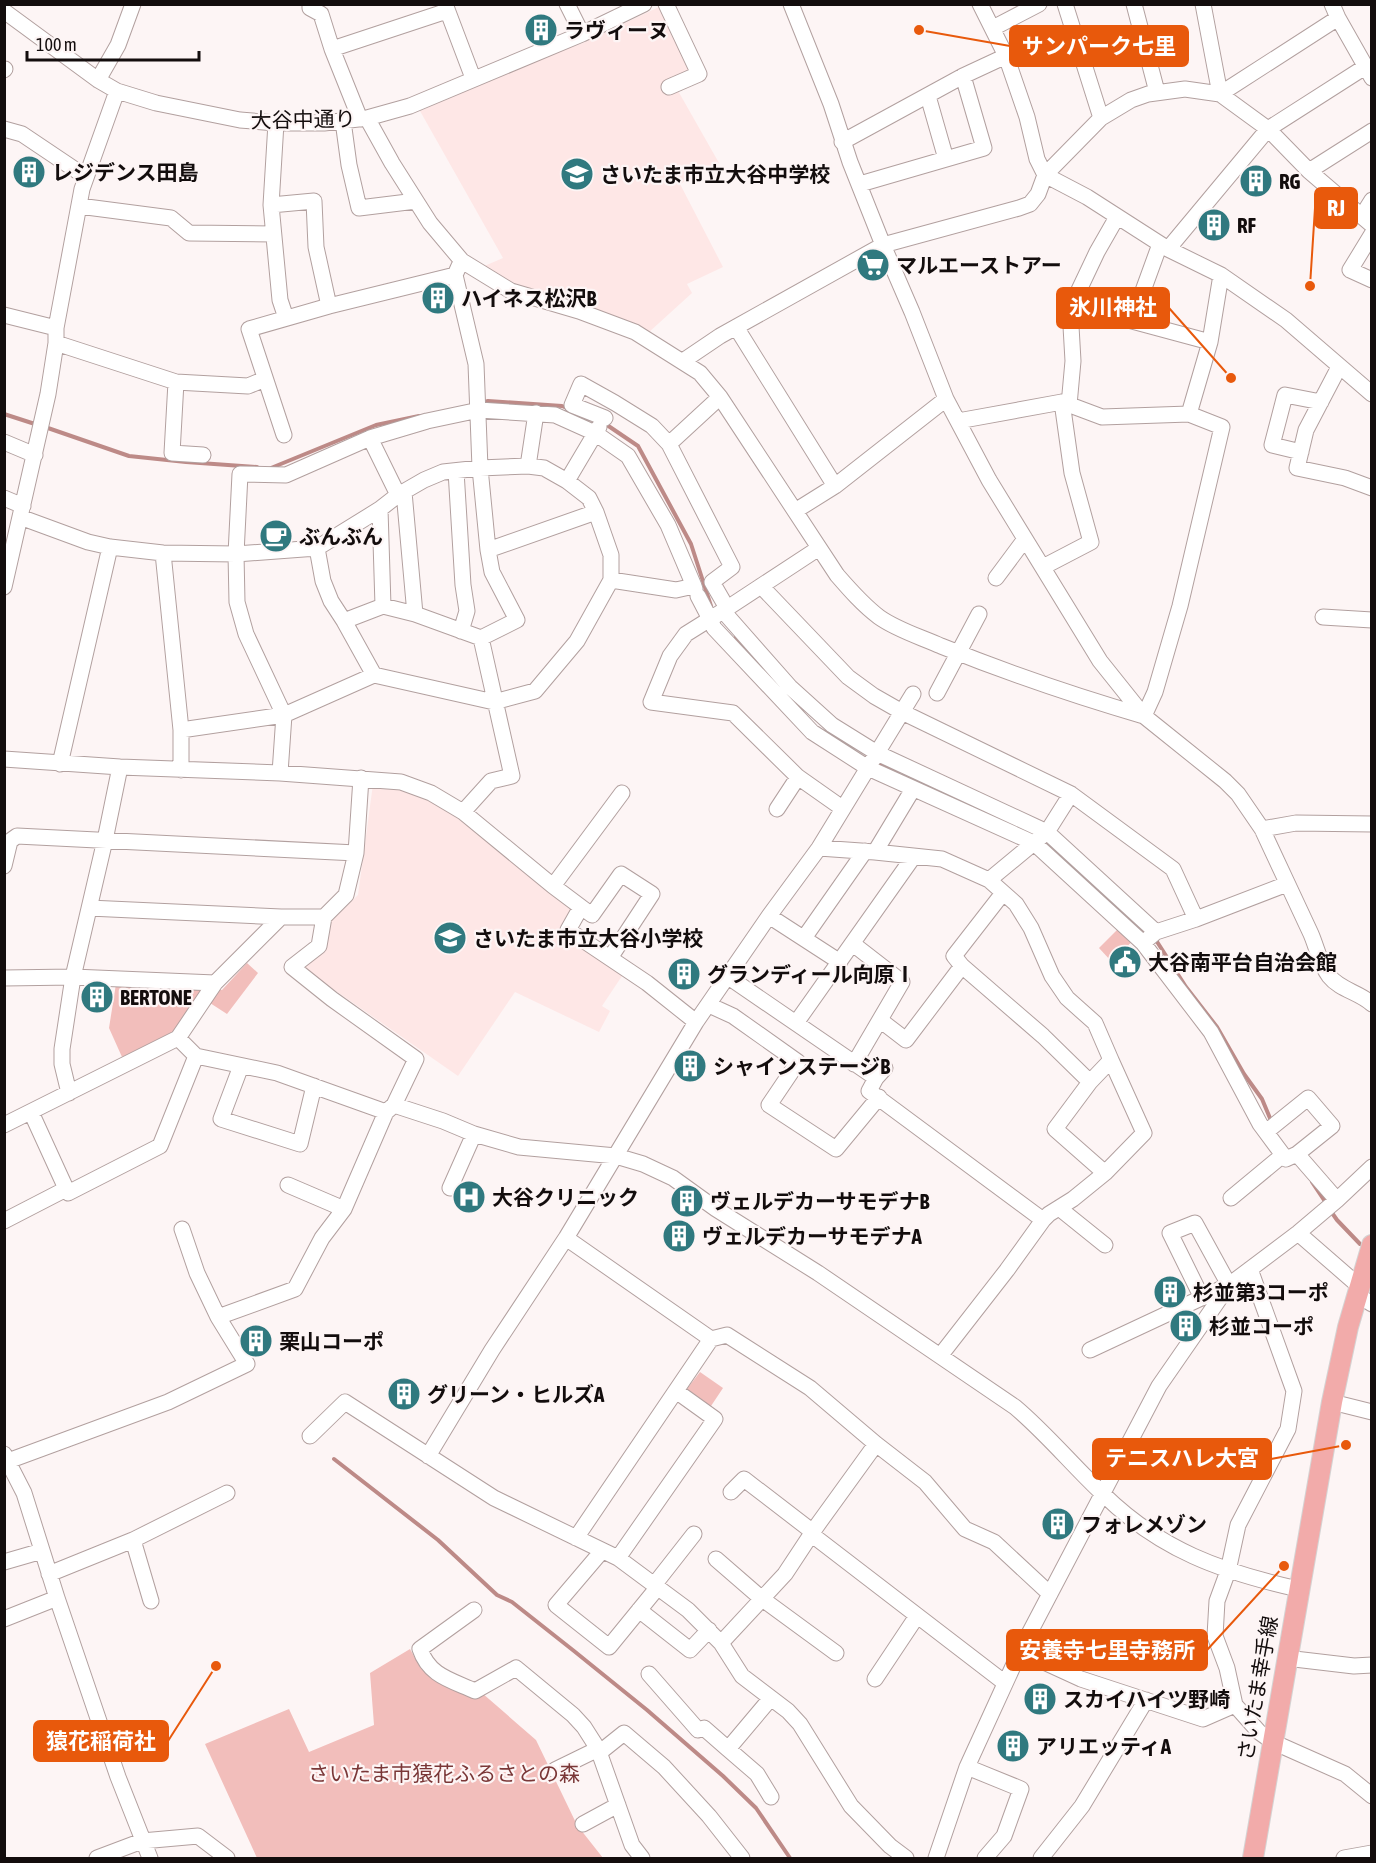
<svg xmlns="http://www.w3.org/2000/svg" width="1376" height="1863" font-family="'Asap Condensed','Noto Sans JP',sans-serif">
<rect width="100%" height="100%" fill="#fdf5f5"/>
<path fill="#fee7e6" d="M663,5L694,68L677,89L719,163L680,184L723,267L687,284L692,293L648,333L524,288L482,267L503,258L420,111L552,53L583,43Z
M373,784L425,793L573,908L560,928L624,973L602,1006L610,1011L599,1032L515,992L458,1076L300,966L329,923L358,895Z"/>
<path fill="#f2bebb" d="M1121,926L1135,939L1111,961L1099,948Z
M247,963L258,973L227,1014L210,1003L218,990H222Z
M116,984L204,988L180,1031L122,1057L109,1028Z
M700,1372L723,1388L709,1409L686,1390Z
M410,1649L420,1667L431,1676L482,1693L536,1740L577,1825L603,1858H257L205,1744L289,1709L309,1752L374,1725L370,1673Z"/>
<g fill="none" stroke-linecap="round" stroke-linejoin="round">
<path stroke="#bd8a87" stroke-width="4" d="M482,403L488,401L562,406L569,409
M4,414L38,425
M604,423L638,446L691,544L711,606
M45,427L129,456L186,462L257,467
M271,468L376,425L419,416
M736,637L758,664
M876,761L899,771
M1154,937L1186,987L1217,1027L1244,1074L1262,1099L1272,1123
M1312,1182L1326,1203
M1330,1210L1337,1220L1360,1244
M334,1459L438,1540L497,1595L512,1602L574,1651L647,1710L723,1776L756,1808L790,1858"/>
<g stroke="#b2a09f" stroke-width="17">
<path id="minor" d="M310,4V8L321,14L332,49L360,119
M445,4L473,78
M567,4L582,34
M666,4L699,74L669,87
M791,4L831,104L850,162L883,245L912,312L946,399L989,480L1100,661L1144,716L1225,781L1238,794L1262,829C1278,864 1295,899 1311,934C1317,948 1320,964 1329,976C1340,990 1359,992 1372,1004
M980,4L1006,56L1027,117L1037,159L1045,175L1087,197L1168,249L1221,275L1286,320L1372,394
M1065,4L1101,118
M1134,4L1157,92
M1203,4L1220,94L1338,18L1332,4
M4,11L98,80L117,91L156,103L240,120L276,123H324L367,118L410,106L582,34L644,4
M1338,18L1372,78
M993,28L1039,4
M332,49L447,11
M4,70L5,69
M98,80L118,45L133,4
M928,96L946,159
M367,118L392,163L430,223L462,261L511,291L579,311L635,332L700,373L720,397L837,575C850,590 863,605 879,617C897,630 921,637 941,646C1008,673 1075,696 1144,716
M343,121L349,165L359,208L416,201
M276,123L271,205L280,300L286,318
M4,129L22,134L86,177
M842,142L963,76L1006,56
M1309,171L1372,131
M860,184L984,148L963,76
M271,205L314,201L316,247L329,306
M79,206L171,218L189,233L273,234
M1362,216L1372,200
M1372,234L1350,270L1372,280
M1160,244L1132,321L1210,342
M1168,249L1268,129L1365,67
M4,315L56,328
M736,327L835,486
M56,343L176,382L248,386L265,379
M683,361L720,336L883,245L1019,208L1030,204L1038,194L1045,175L1101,118L1131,100L1148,94L1185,89L1220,94L1268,129L1309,171L1372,225
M1339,367L1306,430L1297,468L1345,478L1372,488
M176,382L172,453L203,455
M1069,405L1073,361L1070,309L1097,252L1117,217
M605,418L572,405L581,384L615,403L652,426L669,444L732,567L712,582L727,608
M958,421L1062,402L1102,417L1189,414
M284,435L249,329L329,306L455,275L459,266
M370,438L398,495
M4,442L35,455
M669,444L720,397
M1301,452L1272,445L1285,395L1321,402
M528,466L536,413
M456,471L463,585L467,611L461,631
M567,481L599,427
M404,492L415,614
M4,498L23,506
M380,509L383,606L415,614L481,638L517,620L492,572L488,550L480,468L476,364L455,275
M795,511L835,486L946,399
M20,517L88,542L110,547L163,553L236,554L317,548L380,509L398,495L424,480L443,472L480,468L528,466L544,468L567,481L589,498L596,512L611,555V580L577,641L535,691L494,702L374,675L284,715L181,730
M317,548L323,581L331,601L344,621L374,675
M488,550L596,512
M163,553L181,730V770
M1043,567L1091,542L1072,473L1062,402
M996,578L1025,539
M611,580L676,590L694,586L695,589
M761,586L848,677L874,696L902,712L1071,794L1173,869L1196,919L1156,932L1143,943
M4,587L48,394L56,343V328L82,189L117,91
M698,596L710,619L723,611L790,687L832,725L877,753L1047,832L1156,932
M723,611L819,548
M1323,617L1372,620
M344,621L383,606
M937,693L979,614
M1144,716L1155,692L1180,606L1222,427L1189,414L1210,342L1221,275
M4,759L120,767L280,773L401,782L431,793L463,812L553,886L581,907L568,930L647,983L696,1022
M60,764L110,547
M280,773L284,715L246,634L237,602L236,554L240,474L286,475L370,438L427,421L479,410L555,415L595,433L628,456L668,525L694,586
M842,808L798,777L733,713L651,702L670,656L686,634L710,619L714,628L812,732L868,768L1034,843L1143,943L1211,1032L1260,1124L1286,1159L1297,1154L1337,1200
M777,809L798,777
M463,812L491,781L512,776L481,638
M1262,829L1296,823L1372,824
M819,848L875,852L942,859L989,880
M875,852L913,789
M4,866L10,841L17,836L356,853
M553,886L622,793
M1003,893L954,956L962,966L1043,1036L1090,1082
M581,907L592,915L621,874L652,894L610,958
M89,908L281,917H324
M769,916L840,962
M1196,919L1287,884
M804,938L865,851
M853,944L902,982L854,1064
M727,976L876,1078
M4,978L73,977L215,983
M709,1005L733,1016L798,1062L769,1105L836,1149L879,1097
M880,1020L906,1040L962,966
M796,1023L914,856
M178,1038L196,1056L277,1073L386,1112
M241,1066L221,1119L300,1144L314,1086
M885,1068L876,1078L869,1091L1043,1220
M69,1093L62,1064V1049L73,977L105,840L120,767
M394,1105L443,1121L474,1134L519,1147L616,1156L643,1164L673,1178L716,1209L818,1273L1015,1407C1047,1434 1073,1466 1103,1494C1160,1550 1222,1572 1298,1589
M31,1112L68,1193L160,1146L196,1056
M4,1125L178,1038L215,983L281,917
M1266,1132L1308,1098L1332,1126L1297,1154
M1105,1173L1144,1133L1111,1060
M288,1185L344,1209
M450,1188L474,1134
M1231,1198L1283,1155
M1059,1208L1105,1245
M4,1221L66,1189
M182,1229L197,1273L218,1317
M1298,1233L1359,1286
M566,1238L711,1339L727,1335L810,1388L876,1444L925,1482L965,1529L994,1542L1050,1594
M1250,1269L1294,1391L1288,1429L1238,1525L1228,1571L1217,1601L1215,1636L1227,1668L1235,1705L1259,1732L1273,1742L1345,1774L1372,1796
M1356,1294L1372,1304
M1090,1350L1229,1285L1195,1223L1170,1233L1202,1298
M940,1356L1007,1270L1043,1220L1049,1214L1073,1199L1105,1173L1055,1129L1090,1082L1111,1060L1095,1023L1067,998L1052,976L1031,928L1016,904L989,880L1047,832L1071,794
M1332,1402L1372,1412
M310,1436L345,1402L494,1498L618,1558L688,1610L721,1643L742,1676L788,1711L800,1724L851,1806L890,1846L906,1858
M4,1454L24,1493L57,1598L118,1777L150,1858
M428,1456L492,1350L566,1238L696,1022L769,916L819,848L913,694
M8,1461L168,1402L247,1364L218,1317L295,1289L322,1238L344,1209L386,1112L394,1105L416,1059L332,999L292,967L319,946L324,917L346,895L356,853L361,778
M731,1492L744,1479L813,1532
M811,1534L1005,1683
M576,1538L711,1339
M133,1540L151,1601
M602,1551L556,1605L609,1647L658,1587
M618,1558L715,1419L676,1391
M716,1559L761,1598L836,1653
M4,1562L42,1551
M49,1574L133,1540L227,1493
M654,1585L694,1534
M474,1610L420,1649C429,1676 451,1680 475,1691L516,1668L573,1715L584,1727L598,1749L632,1845L642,1858
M639,1610L690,1650L709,1630
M4,1619L57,1598
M721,1643L785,1574L816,1527L876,1444
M1020,1651L1081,1679L1203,1719L1235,1705
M1286,1658L1354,1666L1372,1665
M649,1674L698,1730L704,1728L728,1749L771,1698
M875,1679L917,1616
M728,1749L757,1774L771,1797
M599,1753L624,1733L664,1767L709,1816L742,1858
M967,1767L1021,1789L1004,1836L985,1858
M555,1770L598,1749
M583,1824L618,1805
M97,1858L142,1841L198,1836L227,1858
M936,1858L967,1767L1020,1651L1159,1386L1229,1285L1298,1233L1337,1200L1372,1167
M1041,1858L1082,1806L1146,1700
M1344,1858L1372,1853"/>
</g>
<g stroke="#d5d3d3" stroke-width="22">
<path id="major" d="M1253,1858L1332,1402L1348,1327L1372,1245"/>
</g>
<use href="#minor" stroke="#fff" stroke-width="15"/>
<use href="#major" stroke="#f2abaa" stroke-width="20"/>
</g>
<defs>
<g id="building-disc" transform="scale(1.725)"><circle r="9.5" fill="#30797f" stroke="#fdf5f5"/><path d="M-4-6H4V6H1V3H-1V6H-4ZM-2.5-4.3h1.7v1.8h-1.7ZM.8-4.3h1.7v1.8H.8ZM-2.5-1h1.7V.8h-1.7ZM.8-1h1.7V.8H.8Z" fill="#fff"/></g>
<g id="school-disc" transform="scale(1.725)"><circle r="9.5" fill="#30797f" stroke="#fdf5f5"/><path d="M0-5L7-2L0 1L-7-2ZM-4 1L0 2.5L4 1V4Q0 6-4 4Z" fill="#fff"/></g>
<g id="supermarket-disc" transform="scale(1.725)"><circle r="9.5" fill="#30797f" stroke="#fdf5f5"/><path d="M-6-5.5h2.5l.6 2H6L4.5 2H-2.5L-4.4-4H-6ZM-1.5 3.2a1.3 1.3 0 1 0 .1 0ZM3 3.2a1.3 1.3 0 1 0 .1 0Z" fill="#fff"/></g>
<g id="cafe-disc" transform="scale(1.725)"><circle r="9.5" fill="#30797f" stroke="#fdf5f5"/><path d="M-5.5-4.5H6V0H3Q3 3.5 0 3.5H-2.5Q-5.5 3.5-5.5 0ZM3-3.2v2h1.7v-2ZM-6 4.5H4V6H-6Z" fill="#fff"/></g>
<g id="civic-disc" transform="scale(1.725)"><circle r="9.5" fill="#30797f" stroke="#fdf5f5"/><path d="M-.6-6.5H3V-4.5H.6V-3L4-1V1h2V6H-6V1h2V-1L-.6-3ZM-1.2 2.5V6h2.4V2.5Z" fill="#fff"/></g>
<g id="hospital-disc" transform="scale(1.725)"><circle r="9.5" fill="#30797f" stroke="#fdf5f5"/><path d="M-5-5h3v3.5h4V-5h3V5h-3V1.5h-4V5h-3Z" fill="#fff"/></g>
</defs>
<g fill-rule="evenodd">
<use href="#building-disc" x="541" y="30"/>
<use href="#building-disc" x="29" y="172"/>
<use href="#school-disc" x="577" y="174"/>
<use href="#building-disc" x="1256" y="181"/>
<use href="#building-disc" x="1214" y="225"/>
<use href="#supermarket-disc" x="873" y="265"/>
<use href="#building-disc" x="438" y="298"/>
<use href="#cafe-disc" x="276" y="536"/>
<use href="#school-disc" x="450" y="938"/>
<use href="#civic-disc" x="1125" y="962"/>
<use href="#building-disc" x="684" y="974"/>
<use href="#building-disc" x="97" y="997"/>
<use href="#building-disc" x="690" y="1066"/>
<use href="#hospital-disc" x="469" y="1197"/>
<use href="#building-disc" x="687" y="1201"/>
<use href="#building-disc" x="679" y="1236"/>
<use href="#building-disc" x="1170" y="1292"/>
<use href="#building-disc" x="1186" y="1326"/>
<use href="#building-disc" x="256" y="1341"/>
<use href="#building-disc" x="404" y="1394"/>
<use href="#building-disc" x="1058" y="1524"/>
<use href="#building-disc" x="1040" y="1699"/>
<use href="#building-disc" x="1013" y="1746"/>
</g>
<g text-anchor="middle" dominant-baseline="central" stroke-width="4.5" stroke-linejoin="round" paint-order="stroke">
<g font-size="21" font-weight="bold" fill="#130d0d" stroke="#fdf5f5" text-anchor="start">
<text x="564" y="30">ラヴィーヌ</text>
<text x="52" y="172">レジデンス田島</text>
<text x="600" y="174">さいたま市立大谷中学校</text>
<text x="1279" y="181">RG</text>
<text x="1237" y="225">RF</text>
<text x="896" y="265">マルエーストアー</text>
<text x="461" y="298">ハイネス松沢B</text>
<text x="299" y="536">ぶんぶん</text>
<text x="473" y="938">さいたま市立大谷小学校</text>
<text x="1148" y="962">大谷南平台自治会館</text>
<text x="707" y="974">グランディール向原Ⅰ</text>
<text x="120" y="997">BERTONE</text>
<text x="713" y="1066">シャインステージB</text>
<text x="492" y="1197">大谷クリニック</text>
<text x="710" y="1201">ヴェルデカーサモデナB</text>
<text x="702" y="1236">ヴェルデカーサモデナA</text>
<text x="1193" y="1292">杉並第3コーポ</text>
<text x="1209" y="1326">杉並コーポ</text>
<text x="279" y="1341">栗山コーポ</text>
<text x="427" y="1394">グリーン・ヒルズA</text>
<text x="1081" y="1524">フォレメゾン</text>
<text x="1063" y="1699">スカイハイツ野崎</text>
<text x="1036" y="1746">アリエッティA</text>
</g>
<g font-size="21" fill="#130d0d" stroke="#fdf5f5">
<text transform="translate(303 119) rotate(-1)">大谷中通り</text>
<text transform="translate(1257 1688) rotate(-80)">さいたま幸手線</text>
</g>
<g font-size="21" fill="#7a3737" stroke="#fdf5f5">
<text x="444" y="1773">さいたま市猿花ふるさとの森</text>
</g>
</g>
<path fill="none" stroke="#e8590c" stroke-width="2" d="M919 30L1010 46M1310 286L1315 208M1231 378L1169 308M1346 1445L1271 1459M1284 1566L1207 1650M216 1666L168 1741"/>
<g fill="#e8590c" stroke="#fdf5f5" stroke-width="2">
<circle cx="919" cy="30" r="6"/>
<circle cx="1310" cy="286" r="6"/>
<circle cx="1231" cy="378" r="6"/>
<circle cx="1346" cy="1445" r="6"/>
<circle cx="1284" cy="1566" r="6"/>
<circle cx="216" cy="1666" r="6"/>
</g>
<g fill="#e8590c" stroke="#e8590c" stroke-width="2">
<rect x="1010" y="26" width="178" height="40" rx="6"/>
<rect x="1315" y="188" width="42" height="40" rx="6"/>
<rect x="1057" y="288" width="112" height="40" rx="6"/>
<rect x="1093" y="1439" width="178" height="40" rx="6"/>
<rect x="1007" y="1630" width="200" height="40" rx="6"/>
<rect x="34" y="1721" width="134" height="40" rx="6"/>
</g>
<g font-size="22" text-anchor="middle" font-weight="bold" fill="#fff">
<text x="1099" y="54">サンパーク七里</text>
<text x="1336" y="216">RJ</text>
<text x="1113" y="315">氷川神社</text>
<text x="1182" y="1466">テニスハレ大宮</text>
<text x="1107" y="1658">安養寺七里寺務所</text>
<text x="101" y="1749">猿花稲荷社</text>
</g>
<rect width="1376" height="1863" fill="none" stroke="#130d0d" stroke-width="12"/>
<path d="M27 51v9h172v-9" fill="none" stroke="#130d0d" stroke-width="3"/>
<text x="36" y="51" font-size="18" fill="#130d0d" stroke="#fdf5f5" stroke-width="4.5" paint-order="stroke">100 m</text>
</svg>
